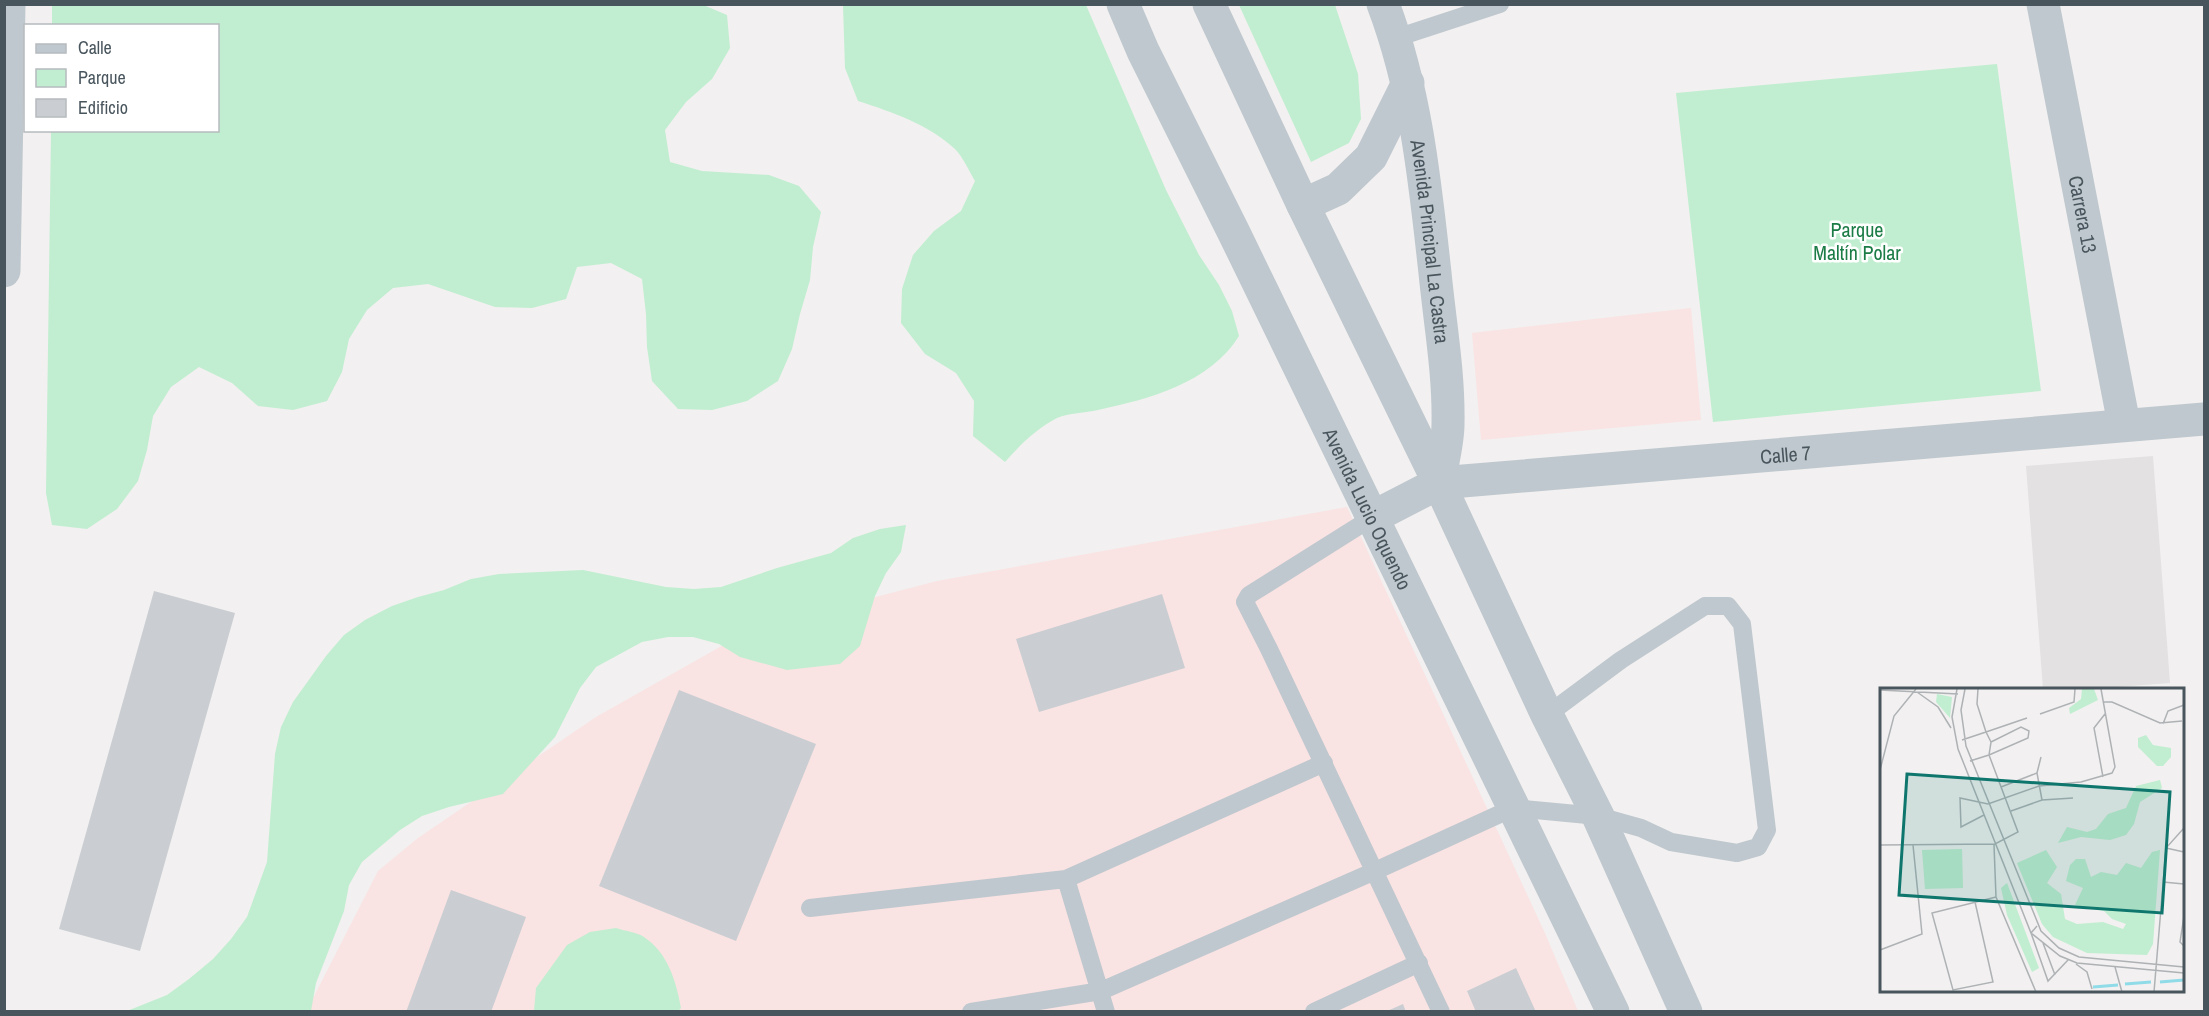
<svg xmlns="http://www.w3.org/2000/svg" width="2209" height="1016" font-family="'Archivo Narrow',sans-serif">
<rect width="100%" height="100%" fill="#f2f0f0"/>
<path fill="#e3e1e2" d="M2153,456L2170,683L2091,689H2043L2026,466Z"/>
<path fill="#fae3e3" d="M1691,308L1701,420L1481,440L1472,333Z
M1347,507L1544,931L1578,1011L306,1012L378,871L418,838L596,717L750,630L937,581Z"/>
<path fill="#c1eed0" d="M701,4L727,15L730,48L712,79L686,102L665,130L670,162L702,171L769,175L799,186L821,212L813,247L810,280L800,314L792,349L778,381L747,401L712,410L678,409L652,381L647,347L646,314L642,279L611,263L577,267L566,299L532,308L495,307L428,284L393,288L367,310L349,339L342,372L327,401L293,410L258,406L232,383L199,367L171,387L153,416L147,450L138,481L117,509L87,529L52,525L46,493L51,131L218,130V26L52,25V5Z
M843,5H1086L1166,190L1199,255L1219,285L1232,311L1239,336C1210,383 1149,399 1098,410C1085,413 1069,413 1057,418C1036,429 1021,444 1005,462L973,436L974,401L956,373L925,354L901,323L902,289L913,255L934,231L961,211L975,181C969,171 963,157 955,149C928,124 892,112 858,101L845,68Z
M1239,5H1335L1358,74L1361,119L1349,143L1311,162Z
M1997,64L2041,391L1713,422L1676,93Z
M906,525L901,552L886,573L875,596L860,646L840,664L787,670L740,657L719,644L693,637H668L642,642L596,667L580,688L555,737L503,794L449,807L422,816L400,830L362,862L349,885L344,911L316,983L311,1011H127L167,995L189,979L213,959L231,939L247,917L267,862L275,754L281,727L293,702L326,656L344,635L365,620L392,606L418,597L444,590L471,579L499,574L583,570L666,587L694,589L721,587L777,568L831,553L853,538L880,529Z
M616,928C624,931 637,932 644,937C668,953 676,981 681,1008L678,1011H534L536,988L567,945L590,932Z"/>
<path fill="#caced2" d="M154,591L235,613L140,951L59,929Z
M1162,594L1185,668L1039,712L1016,639Z
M679,690L816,744L736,941L599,886Z
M451,890L526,917L491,1012H406Z
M1516,968L1536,1012H1476L1467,991Z
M1403,1004L1406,1012H1385Z"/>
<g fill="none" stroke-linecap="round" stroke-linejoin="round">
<path stroke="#bfc8ce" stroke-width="18" d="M1396,38L1500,4
M1373,517L1249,595L1245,602L1269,649L1441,1012
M1066,879L1106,1012
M810,908L1066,879L1324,763
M971,1012L1101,991L1375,871L1513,808L1598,816L1641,828L1671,842L1737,853L1758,847L1767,830L1742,624L1728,606H1705L1621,660L1547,715
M1314,1012L1419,963"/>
<g stroke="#bfc8ce" stroke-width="33">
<path id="s1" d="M1123,4L1143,51L1234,233L1613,1012"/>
<path d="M1209,4L1303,205L1439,483L1547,715L1598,816L1686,1012"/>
<path id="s2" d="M1383,4C1416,91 1425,182 1435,273C1440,324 1449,373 1448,424C1448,443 1442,464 1439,483"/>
<path id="s3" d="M2043,4L2124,424"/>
<path d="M1303,205L1338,189L1371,157L1408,83"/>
<path d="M4,271L9,4"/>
<path id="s4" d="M1373,517L1439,483L2204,419"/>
</g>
</g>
<g text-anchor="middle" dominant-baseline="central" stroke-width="5" stroke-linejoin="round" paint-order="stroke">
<g font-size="20" fill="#49555d" stroke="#fff">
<text stroke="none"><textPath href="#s3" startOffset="214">Carrera 13</textPath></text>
<text stroke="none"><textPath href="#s2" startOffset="243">Avenida Principal La Castra</textPath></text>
<text stroke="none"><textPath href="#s4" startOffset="422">Calle 7</textPath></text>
<text stroke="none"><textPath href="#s1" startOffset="561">Avenida Lucio Oquendo</textPath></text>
</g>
<g font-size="20" fill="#1c7c46" stroke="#fff">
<text x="1857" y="229">Parque<tspan x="1857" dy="23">Maltín Polar</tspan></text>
</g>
</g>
<g transform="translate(1880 688)">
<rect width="304" height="304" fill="#f2f0f0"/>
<path d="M202,1H214L218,12L190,26L189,20L201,11ZM57,6L72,9L70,30L56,14ZM266,47L273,57L291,60V69L283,78H277L258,59V50ZM280,92L282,100L260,114L254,136L246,147L230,152L201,149L178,155L187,139L207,144L216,141L228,126L246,120L256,98ZM82,161L83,200L45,201L42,162ZM166,162L177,179L167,195L181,206L185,231L197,236L223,234L243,241L246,236L232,231L224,223L195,217L203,200L186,193L190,177L196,171H205L211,189L221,184L237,187L246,175L261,180L272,164L280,162L273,256L267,267L207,265L173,249L162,236L137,175ZM127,195L159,280L152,284L127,227L121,200Z" fill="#c1eed0"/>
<path fill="none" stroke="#90dbe8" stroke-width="3" d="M280,294L304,292M245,296L271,294M213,299L238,297"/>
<path fill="none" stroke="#aeb2b5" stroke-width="1.5" d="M77,1L72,29L78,61L151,245L180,268L197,275L304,285M85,1L81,22L86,58L161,243L179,260L199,269L304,279M98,1L97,16L106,44L147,30M0,2L78,6M37,4L58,19L71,40M224,14H232L280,35L302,33M160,26L194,14L195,1M283,36L288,23L304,17M82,52L106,44L111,54L109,67M109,67L148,50L149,43L141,39L111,54M0,82L14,28L36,1M157,85L162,112M223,89L214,40L225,26M121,99L157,85L161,69M131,123L162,112L193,110M104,127L81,139L80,110L108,116L159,98L201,94L232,85L235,79L221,1M0,157L115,156L138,144L109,67L90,73M114,157L116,209L156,304M286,160L304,164M283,194L304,196M95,214L113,294L73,302L52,225L116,209M304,228L300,254L304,258M157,238L151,245L168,293L188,272M163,255L175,287M0,262L42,246L33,157M196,276L207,284L212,301M235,279L242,304M274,304L286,160L304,140"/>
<path fill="#0f766e" fill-opacity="0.15" stroke="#0f766e" stroke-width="3" d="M27,86L290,104L282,225L19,207Z"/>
<rect width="304" height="304" fill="none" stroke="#49555d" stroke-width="3"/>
</g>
<rect width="2209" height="1016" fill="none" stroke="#49555d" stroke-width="12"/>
<rect x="24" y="24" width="195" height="108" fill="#ffffff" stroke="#b6bbbe" stroke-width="1.5"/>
<rect x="36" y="44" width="30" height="9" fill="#bfc8ce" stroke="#b6bbbe" stroke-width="1.5"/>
<text x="78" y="54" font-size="18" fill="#49555d">Calle</text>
<rect x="36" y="69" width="30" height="18" fill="#c1eed0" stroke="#b6bbbe" stroke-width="1.5"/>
<text x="78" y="84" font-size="18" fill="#49555d">Parque</text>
<rect x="36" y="99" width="30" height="18" fill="#caced2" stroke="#b6bbbe" stroke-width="1.5"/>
<text x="78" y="114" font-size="18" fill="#49555d">Edificio</text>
</svg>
